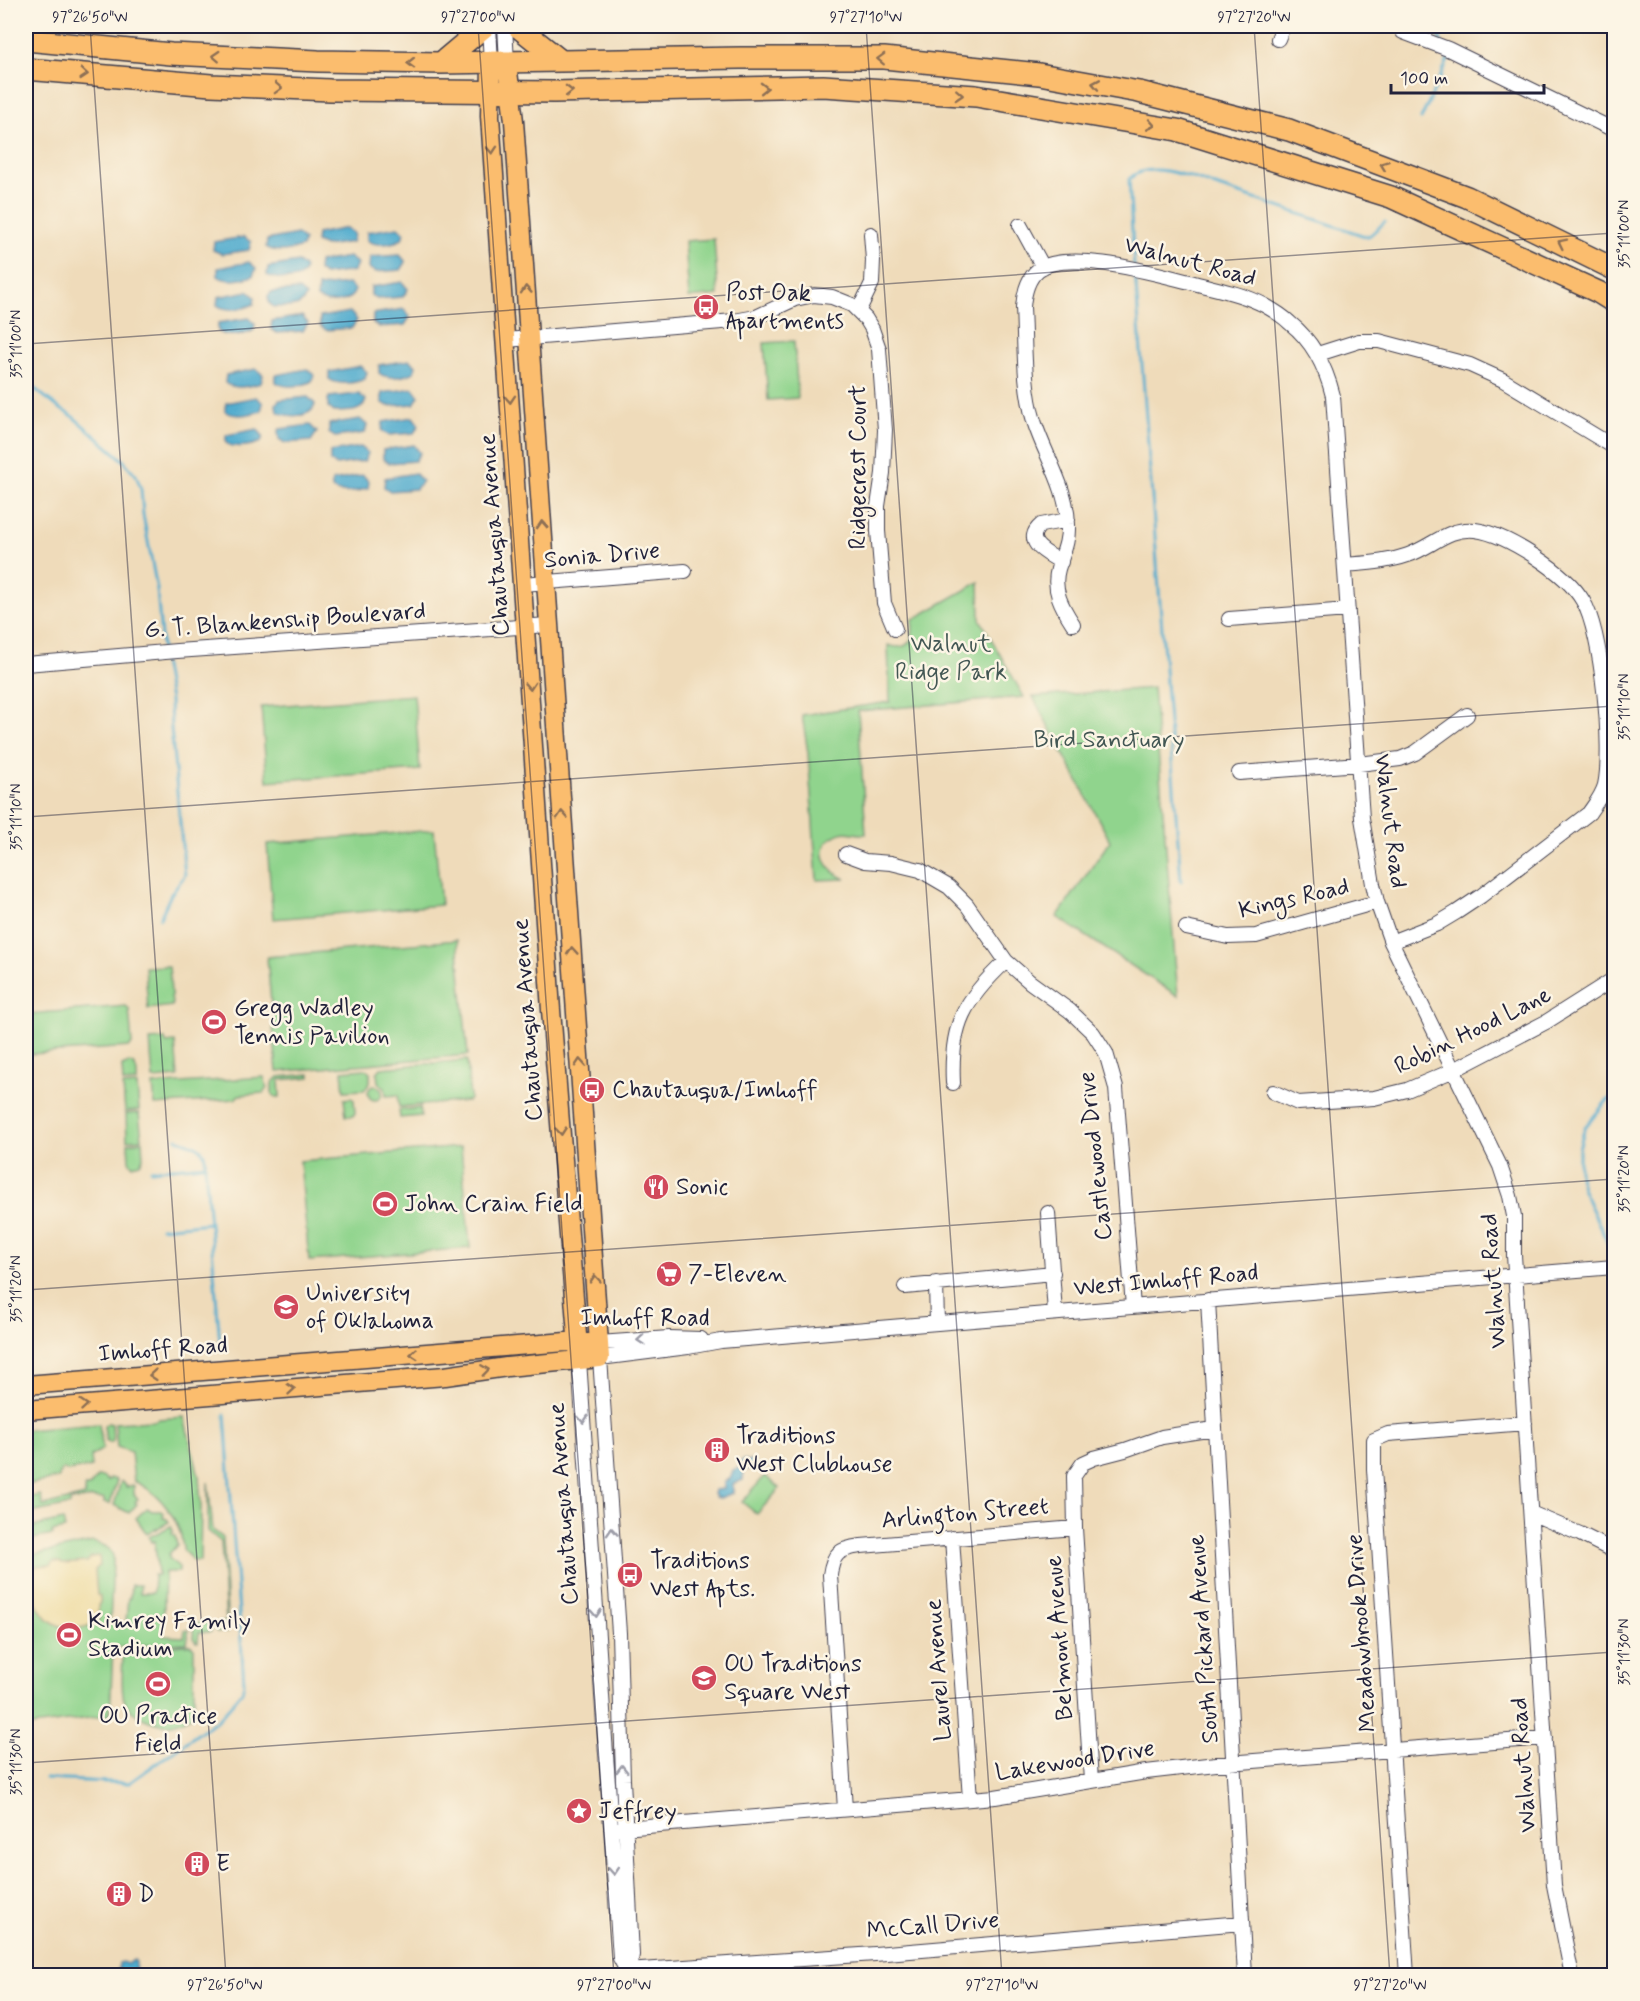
<svg xmlns="http://www.w3.org/2000/svg" width="1640" height="2001" font-family="Mynerve,sans-serif">
<rect width="100%" height="100%" fill="#fcf5e5"/>
<filter id="ink" filterUnits="userSpaceOnUse"><feTurbulence type="fractalNoise" baseFrequency=".0167" numOctaves="2"/><feDisplacementMap in="SourceGraphic" scale="12" xChannelSelector="R" yChannelSelector="G"/><feConvolveMatrix kernelMatrix="1 2 1 2 8 2 1 2 1" color-interpolation-filters="sRGB"/></filter>
<filter id="wash" filterUnits="userSpaceOnUse"><feTurbulence type="fractalNoise" baseFrequency=".008" numOctaves="4" result="noise"/><feDisplacementMap in="SourceGraphic" scale="24" xChannelSelector="R" yChannelSelector="G"/><feGaussianBlur stdDeviation="1.35" result="paint"/><feColorMatrix in="noise" values="0 0 0 0 0 0 0 0 0 0 0 0 0 0 0 0 0 1.4 0 .05"/><feComposite in="paint" operator="in"/></filter>
<g filter="url(#wash)">
<rect width="100%" height="100%" fill="#efdbba"/>
<path fill="#90d48d" stroke="#597b64" stroke-width="1.5" d="M714,239L718,295L689,298L685,241Z
M794,341L798,398L768,400L764,343Z
M979,582L980,619L1024,697L858,711L866,834C855,835 847,829 836,835C813,847 826,872 846,879L817,880L808,753L802,715L890,702L888,645C909,652 915,639 912,620Z
M1153,688L1178,996L1057,917L1110,841L1033,697Z
M414,695L420,770L267,781L261,707Z
M434,830L441,905L273,919L267,844Z
M457,940L468,1055L277,1072L267,957Z
M169,966L172,1006L148,1009L145,967Z
M126,1006L129,1009L132,1044L130,1047L31,1054L27,1052L26,1015L28,1014Z
M165,1039L166,1043L175,1042L178,1077L153,1079L150,1040Z
M467,1060L470,1099L468,1101L399,1107L398,1095L386,1096L385,1088L378,1082L377,1073L381,1068Z
M129,1063C138,1065 137,1074 137,1082L123,1083L122,1066Z
M365,1069L370,1073V1083L364,1090L344,1091L342,1071Z
M310,1074V1077L279,1080L280,1097H276L272,1094V1083L278,1077Z
M264,1077L267,1088L263,1093L239,1095L235,1099L155,1105L153,1085Z
M137,1085L139,1110L125,1112L123,1086Z
M368 1093a7 7 0 1 1 14 0a7 7 0 1 1-14 0Z
M351,1098L354,1100L355,1113L353,1116H346L344,1099Z
M420,1108L421,1116L400,1118L399,1110Z
M139,1113L142,1139L127,1140L126,1114Z
M142,1141L143,1158L140,1163L132,1165L129,1161L128,1143Z
M461,1147L470,1248L309,1261L300,1161Z
M184,1417L199,1476L201,1507L200,1561H194C191,1558 186,1554 184,1551C182,1546 182,1538 180,1532C171,1509 156,1491 134,1481L131,1452L117,1447L115,1423L154,1421L159,1419Z
M108,1423L112,1424L113,1441L110,1443L106,1441L104,1426Z
M99,1424L103,1449L91,1456L92,1467L67,1471L63,1469L60,1471L59,1478L26,1485V1430Z
M765,1476L780,1488L757,1514L742,1502Z
M97,1477H103L108,1481L111,1478L117,1480L110,1504L104,1503V1499L93,1498L70,1501V1505L26,1514V1498L40,1495L43,1506L85,1496V1487H89Z
M121,1481L125,1483L126,1487L134,1486V1494L138,1499L135,1502L137,1504L129,1513L114,1505Z
M208,1482L213,1530L223,1538L228,1632H217L216,1630V1623L226,1622L221,1542L208,1531Z
M147,1508L152,1511H162L164,1513L163,1518L167,1519L169,1522L147,1534L136,1518Z
M26,1517L28,1528L63,1520L65,1529L52,1532L53,1535L28,1540L32,1555L93,1542L105,1546L110,1550L113,1556V1564L110,1622L126,1623L128,1598H130L131,1585H140V1593H153L154,1575H158L155,1541L151,1542L149,1537L171,1526L173,1531L172,1534L175,1536L177,1545L169,1554V1558L179,1567V1572H165L163,1636L184,1637L185,1630H189L187,1643L113,1647L110,1715L26,1727Z
M194,1623H211V1632H199L198,1642H196L193,1638Z
M183,1645H190L194,1648V1714C187,1718 180,1723 172,1724C155,1726 125,1715 123,1695C121,1681 123,1665 123,1651Z"/>
<path fill="#eeda9e" stroke="#887e6c" stroke-width="1.5" d="M99,1556L100,1565L95,1570L97,1595L100,1596V1603L98,1605L99,1621C59,1644 22,1608 35,1566L50,1565L53,1562H60L62,1564L87,1562L91,1557Z"/>
<path fill="#50abce" stroke="#396684" stroke-width="1.5" d="M398,227L404,233L402,239C393,244 375,247 367,240V232Z
M347,228L354,234L352,242L325,246L316,242L317,234Z
M297,234L304,240L302,247C292,250 275,254 266,247L267,240Z
M244,237L251,242L249,250L222,254L213,250L214,242Z
M400,255L406,262L401,270L375,272L369,268L370,257Z
M349,257L357,263L354,271L324,275L318,270L319,262Z
M249,262L256,268L253,276C243,279 226,283 218,276V268Z
M298,262L305,268C304,271 304,274 301,276C294,281 273,279 267,275L268,267Z
M402,282L408,289L403,297L377,299L371,295V287Z
M348,284L355,290C351,304 327,305 317,298L318,287Z
M299,290L306,296C301,310 288,306 274,307L269,303L268,296L271,292Z
M248,291L255,297L254,304C244,309 226,312 217,305L218,297Z
M404,309L410,317L405,325L379,327L373,323V314Z
M350,312L357,320L352,328L326,330L320,326V317Z
M302,316L308,323L303,331L277,333L271,329L272,321Z
M249,318L255,324L254,330C244,335 226,338 218,331V323Z
M410,360L416,366L414,372C405,377 387,380 379,373V365Z
M360,366L367,372L365,379C356,383 338,386 329,379V372Z
M256,369L263,375L261,383C251,386 234,390 225,383L226,375Z
M307,369L314,375L312,381C303,386 285,389 276,382V375Z
M413,388L419,396L414,404L388,406L382,402V393Z
M359,394L366,400C362,414 346,411 334,412L328,407V400L329,397Z
M256,397L263,403L261,411C251,414 234,418 225,411L226,403Z
M308,397L315,404C312,418 287,418 277,411L276,404L279,400Z
M413,417L419,425L414,433L388,435L382,431L383,422Z
M360,419L367,425L365,433L335,437L329,433V424Z
M310,425L317,432L311,441L285,443L279,439L278,431L280,429Z
M257,429L263,436L261,442C252,446 234,449 226,443V435Z
M414,445L420,453L415,461L389,463L383,459V450Z
M361,447L368,453L365,461L336,465L330,461V452Z
M415,473L422,481L416,489L390,491L384,487L385,478Z
M363,475L369,482L368,488C358,492 340,495 332,489V481Z
M744,1460L748,1462L753,1460L755,1465L753,1469L744,1470L743,1480L733,1484V1493L720,1498L716,1497L714,1494L715,1490L724,1489V1481L730,1479L733,1470L739,1468L740,1462Z
M134,1960L136,1962L135,1971L144,1975H127L125,1972L118,1970L119,1963L122,1962L127,1964Z"/>
<g fill="none" stroke-linecap="round" stroke-linejoin="round">
<path stroke="#50abce" stroke-width="3" d="M1441,41L1439,36L1445,26
M1421,119L1449,58L1447,55
M1134,266L1129,179C1154,155 1208,186 1237,193L1368,237L1385,222
M1135,272L1181,881
M26,382L59,408L72,416L122,459L136,475L141,489L143,515L157,589L162,649
M160,918L171,894L185,875L171,728L170,700L162,656
M1614,1096L1606,1102L1585,1127L1579,1148V1176L1582,1188L1614,1256
M177,1139C192,1144 208,1147 205,1165L220,1343
M151,1170L205,1165
M161,1228L210,1223
M45,1779L129,1783L220,1718L242,1692L244,1683L225,1415"/>
</g>
</g>
<g filter="url(#ink)">
<g fill="none" stroke-linecap="round" stroke-linejoin="round">
<g stroke="#413e4e" stroke-width="16">
<path id="minor" d="M489,26L491,63
M505,26L507,63
M1403,26V32L1448,49L1614,130
M1278,39L1283,26
M1020,225L1043,267
M859,310L872,283L873,260L871,234
M506,340L734,321L756,317L795,299L814,295L832,297L852,305L866,319L872,329L879,349L885,430L883,473L878,506V531L884,603L895,629
M1318,354L1359,341H1379L1470,365L1503,380L1614,447
M1061,562C1048,554 1021,542 1041,525L1068,520
M1345,565C1367,563 1388,562 1408,555C1432,547 1448,527 1475,530C1507,534 1567,573 1583,601C1602,632 1613,750 1605,785C1602,796 1595,804 1589,813L1481,896L1457,912L1437,924L1391,942
M523,584L685,571
M1229,619L1348,610
M1073,624C1062,607 1052,590 1058,569C1063,553 1069,541 1068,524C1067,487 1045,456 1034,421C1023,385 1025,344 1023,307C1024,294 1027,279 1038,270C1067,248 1157,274 1190,282C1215,289 1241,293 1264,305C1273,310 1283,316 1290,323C1314,342 1326,368 1333,396L1362,818L1373,884L1377,902L1391,942L1500,1166L1510,1196L1514,1216V1255L1554,1885L1572,1976
M26,664L177,651L548,625
M1239,773L1359,764L1400,759L1415,753L1467,715
M846,854L865,861L891,863L920,870L949,887L967,905L1006,961L1030,982L1070,1011L1093,1033L1106,1053L1116,1088L1133,1307
M1186,928L1228,937L1256,936L1377,902
M953,1083C950,1025 964,1000 1006,961
M1273,1092L1298,1103L1374,1098L1407,1090L1454,1070L1546,1022L1614,979
M1048,1213L1055,1313
M936,1283L937,1323
M905,1287L1053,1273
M1208,1300L1245,1976
M599,1343L669,1338L701,1339
M579,1360L620,1958L627,1971
M1531,1513L1580,1534L1614,1551
M952,1538L970,1799
M1091,1781L1075,1528L1074,1476L1083,1463L1094,1458L1125,1450L1162,1437L1214,1429
M845,1809L830,1575C833,1553 839,1549 861,1546L1075,1528
M611,1829L995,1797L1146,1772L1216,1764L1545,1738
M627,1971L875,1954L1242,1923
M627,1976L632,1955L623,1780L619,1633L600,1358L688,1347L721,1341L1614,1267
M1407,1976L1374,1469V1440L1388,1434L1525,1423"/>
</g>
<g stroke="#413e4e" stroke-width="21">
<path id="major" d="M491,63L490,116L551,1010L579,1360
M26,1385L566,1342L589,1343
M26,1410L445,1376L507,1367L600,1358L514,121L507,63"/>
</g>
<g stroke="#413e4e" stroke-width="24">
<path id="highway" d="M517,26L561,61
M26,40L171,54L318,61L441,63L740,58H884L1039,74L1139,92L1289,130L1467,197L1614,269
M441,63L485,26
M26,69L211,85L330,90L554,92L823,86L976,96L1177,130L1391,197L1598,292L1614,302"/>
</g>
<use href="#minor" stroke="#fff" stroke-width="14"/>
<use href="#major" stroke="#fbbd6e" stroke-width="18"/>
<use href="#highway" stroke="#fbbd6e" stroke-width="21"/>
</g>
<defs><path id="oneway-chevron" d="M-2-3.5L2.5 0L-2 3.5" fill="none" stroke-width="1.6" stroke-linecap="round" stroke-linejoin="round" transform="scale(1.5)"/></defs>
<g stroke="#8e7054">
<use href="#oneway-chevron" transform="translate(216 56) rotate(-177)"/>
<use href="#oneway-chevron" transform="translate(881 59) rotate(-178)"/>
<use href="#oneway-chevron" transform="translate(411 63) rotate(179)"/>
<use href="#oneway-chevron" transform="translate(84 74) rotate(5)"/>
<use href="#oneway-chevron" transform="translate(1096 84) rotate(-170)"/>
<use href="#oneway-chevron" transform="translate(278 88) rotate(2)"/>
<use href="#oneway-chevron" transform="translate(764 88) rotate(-1)"/>
<use href="#oneway-chevron" transform="translate(569 91) rotate(-1)"/>
<use href="#oneway-chevron" transform="translate(959 95) rotate(3)"/>
<use href="#oneway-chevron" transform="translate(1151 125) rotate(10)"/>
<use href="#oneway-chevron" transform="translate(492 150) rotate(86)"/>
<use href="#oneway-chevron" transform="translate(1384 165) rotate(-159)"/>
<use href="#oneway-chevron" transform="translate(1562 243) rotate(-154)"/>
<use href="#oneway-chevron" transform="translate(526 290) rotate(-94)"/>
<use href="#oneway-chevron" transform="translate(510 399) rotate(86)"/>
<use href="#oneway-chevron" transform="translate(542 525) rotate(-94)"/>
<use href="#oneway-chevron" transform="translate(530 686) rotate(86)"/>
<use href="#oneway-chevron" transform="translate(562 815) rotate(-94)"/>
<use href="#oneway-chevron" transform="translate(572 951) rotate(-94)"/>
<use href="#oneway-chevron" transform="translate(580 1063) rotate(-94)"/>
<use href="#oneway-chevron" transform="translate(561 1131) rotate(85)"/>
<use href="#oneway-chevron" transform="translate(595 1279) rotate(-95)"/>
<use href="#oneway-chevron" transform="translate(414 1354) rotate(175)"/>
<use href="#oneway-chevron" transform="translate(485 1370) rotate(-8)"/>
<use href="#oneway-chevron" transform="translate(153 1375) rotate(175)"/>
<use href="#oneway-chevron" transform="translate(291 1389) rotate(-5)"/>
<use href="#oneway-chevron" transform="translate(84 1405) rotate(-5)"/>
</g>
<g stroke="#9c9ca7">
<use href="#oneway-chevron" transform="translate(641 1340) rotate(175)"/>
<use href="#oneway-chevron" transform="translate(583 1419) rotate(86)"/>
<use href="#oneway-chevron" transform="translate(612 1532) rotate(-94)"/>
<use href="#oneway-chevron" transform="translate(596 1613) rotate(86)"/>
<use href="#oneway-chevron" transform="translate(622 1769) rotate(-91)"/>
<use href="#oneway-chevron" transform="translate(614 1871) rotate(86)"/>
</g>
</g>
<path fill="none" stroke="#22223b" stroke-width="1.5" stroke-opacity="0.45" d="M90,26L226,1976M478,26L614,1976M866,26L1002,1976M1254,26L1390,1976M26,344L1614,233M26,817L1614,706M26,1290L1614,1179M26,1763L1614,1652"/>
<defs>
<g id="bus-disc" transform="scale(1.35)"><circle r="9.5" fill="#d1495b" stroke="#fcf5e5"/><path d="M-5-6H5V4H4V6H2V4H-2V6H-4V4H-5ZM-3.5-4V0h7V-4ZM-3.5 1.2v1.5H-2V1.2ZM2 1.2v1.5H3.5V1.2Z" fill="#fff"/></g>
<g id="stadium-disc" transform="scale(1.35)"><circle r="9.5" fill="#d1495b" stroke="#fcf5e5"/><path d="M0-5a6.5 5 0 1 0 0 10a6.5 5 0 1 0 0-10ZM-3.5-1.8h7v3.6h-7Z" fill="#fff"/></g>
<g id="restaurant-disc" transform="scale(1.35)"><circle r="9.5" fill="#d1495b" stroke="#fcf5e5"/><path d="M-5-6h1v4h1v-4h1v4h1v-4h1v5L-1.5 .5V6h-2V.5L-5-1ZM5-6V6H3V1.5H1.5Q1.5-4 5-6Z" fill="#fff"/></g>
<g id="supermarket-disc" transform="scale(1.35)"><circle r="9.5" fill="#d1495b" stroke="#fcf5e5"/><path d="M-6-5.5h2.5l.6 2H6L4.5 2H-2.5L-4.4-4H-6ZM-1.5 3.2a1.3 1.3 0 1 0 .1 0ZM3 3.2a1.3 1.3 0 1 0 .1 0Z" fill="#fff"/></g>
<g id="university-disc" transform="scale(1.35)"><circle r="9.5" fill="#d1495b" stroke="#fcf5e5"/><path d="M0-5L7-2L0 1L-7-2ZM-4 1L0 2.5L4 1V4Q0 6-4 4Z" fill="#fff"/></g>
<g id="building-disc" transform="scale(1.35)"><circle r="9.5" fill="#d1495b" stroke="#fcf5e5"/><path d="M-4-6H4V6H1V3H-1V6H-4ZM-2.5-4.3h1.7v1.8h-1.7ZM.8-4.3h1.7v1.8H.8ZM-2.5-1h1.7V.8h-1.7ZM.8-1h1.7V.8H.8Z" fill="#fff"/></g>
<g id="sight-disc" transform="scale(1.35)"><circle r="9.5" fill="#d1495b" stroke="#fcf5e5"/><path d="M0-6L1.8-2.2L6-1.7L2.9 1.2L3.7 5.4L0 3.3L-3.7 5.4L-2.9 1.2L-6-1.7L-1.8-2.2Z" fill="#fff"/></g>
</defs>
<g fill-rule="evenodd">
<use href="#bus-disc" x="706" y="307"/>
<use href="#stadium-disc" x="214" y="1022"/>
<use href="#bus-disc" x="592" y="1090"/>
<use href="#restaurant-disc" x="656" y="1187"/>
<use href="#stadium-disc" x="385" y="1204"/>
<use href="#supermarket-disc" x="669" y="1274"/>
<use href="#university-disc" x="286" y="1307"/>
<use href="#building-disc" x="717" y="1450"/>
<use href="#bus-disc" x="630" y="1575"/>
<use href="#stadium-disc" x="69" y="1635"/>
<use href="#university-disc" x="704" y="1678"/>
<use href="#stadium-disc" x="158" y="1684"/>
<use href="#sight-disc" x="579" y="1811"/>
<use href="#building-disc" x="197" y="1864"/>
<use href="#building-disc" x="119" y="1894"/>
</g>
<g text-anchor="middle" dominant-baseline="central" stroke-width="5" stroke-linejoin="round" paint-order="stroke">
<g font-size="24" fill="#22223b" stroke="#fcf5e5">
<text transform="translate(1190 262) rotate(15)">Walnut Road</text>
<text transform="translate(858 467) rotate(-90)">Ridgecrest Court</text>
<text transform="translate(495 535) rotate(-94)">Chautauqua Avenue</text>
<text transform="translate(602 556) rotate(-5)">Sonia Drive</text>
<text transform="translate(285 621) rotate(-4)">G. T. Blankenship Boulevard</text>
<text transform="translate(1390 821) rotate(83)">Walnut Road</text>
<text transform="translate(1294 899) rotate(-13)">Kings Road</text>
<text transform="translate(528 1020) rotate(-94)">Chautauqua Avenue</text>
<text transform="translate(1473 1031) rotate(-26)">Robin Hood Lane</text>
<text transform="translate(1096 1156) rotate(-96)">Castlewood Drive</text>
<text transform="translate(1166 1281) rotate(-5)">West Imhoff Road</text>
<text transform="translate(1494 1281) rotate(-94)">Walnut Road</text>
<text x="645" y="1318">Imhoff Road</text>
<text transform="translate(163 1350) rotate(-4)">Imhoff Road</text>
<text transform="translate(564 1504) rotate(-94)">Chautauqua Avenue</text>
<text transform="translate(965 1514) rotate(-5)">Arlington Street</text>
<text transform="translate(1362 1633) rotate(-94)">Meadowbrook Drive</text>
<text transform="translate(1060 1638) rotate(-94)">Belmont Avenue</text>
<text transform="translate(1204 1639) rotate(-94)">South Pickard Avenue</text>
<text transform="translate(939 1670) rotate(-94)">Laurel Avenue</text>
<text transform="translate(1075 1761) rotate(-9)">Lakewood Drive</text>
<text transform="translate(1524 1765) rotate(-94)">Walnut Road</text>
<text transform="translate(933 1926) rotate(-5)">McCall Drive</text>
</g>
<g font-size="24" fill="#22223b" stroke="#fcf5e5" text-anchor="start">
<text x="726" y="293">Post Oak<tspan x="726" dy="28">Apartments</tspan></text>
<text x="234" y="1008">Gregg Wadley<tspan x="234" dy="28">Tennis Pavilion</tspan></text>
<text x="612" y="1090">Chautauqua/Imhoff</text>
<text x="676" y="1187">Sonic</text>
<text x="404" y="1204">John Crain Field</text>
<text x="688" y="1274">7-Eleven</text>
<text x="306" y="1293">University<tspan x="306" dy="28">of Oklahoma</tspan></text>
<text x="736" y="1436">Traditions<tspan x="736" dy="28">West Clubhouse</tspan></text>
<text x="650" y="1561">Traditions<tspan x="650" dy="28">West Apts.</tspan></text>
<text x="88" y="1621">Kimrey Family<tspan x="88" dy="28">Stadium</tspan></text>
<text x="724" y="1664">OU Traditions<tspan x="724" dy="28">Square West</tspan></text>
<text x="158" y="1716" text-anchor="middle">OU Practice<tspan x="158" dy="28">Field</tspan></text>
<text x="598" y="1811">Jeffrey</text>
<text x="216" y="1864">E</text>
<text x="138" y="1894">D</text>
</g>
<g font-size="24" fill="#435754" stroke="#fcf5e5">
<text x="951" y="644">Walnut<tspan x="951" dy="28">Ridge Park</tspan></text>
<text x="1109" y="740">Bird Sanctuary</text>
</g>
</g>
<rect width="1640" height="2001" fill="none" stroke="#fcf5e5" stroke-width="66"/>
<path d="M1391 84v9h153v-9" fill="none" stroke="#22223b" stroke-width="3"/>
<text x="1400" y="84" font-size="18" fill="#22223b" stroke="#fcf5e5" stroke-width="4.5" paint-order="stroke">100 m</text>
<rect x="33" y="33" width="1574" height="1935" fill="none" stroke="#22223b" stroke-width="2"/>
<g font-size="15" text-anchor="middle" fill="#22223b">
<text x="90" y="22">97°26'50"W</text>
<text x="478" y="22">97°27'00"W</text>
<text x="866" y="22">97°27'10"W</text>
<text x="1254" y="22">97°27'20"W</text>
<text transform="translate(1624 234) rotate(-90)" y="5">35°11'00"N</text>
<text transform="translate(16 344) rotate(-90)" y="5">35°11'00"N</text>
<text transform="translate(1624 707) rotate(-90)" y="5">35°11'10"N</text>
<text transform="translate(16 817) rotate(-90)" y="5">35°11'10"N</text>
<text transform="translate(1624 1179) rotate(-90)" y="5">35°11'20"N</text>
<text transform="translate(16 1289) rotate(-90)" y="5">35°11'20"N</text>
<text transform="translate(1624 1652) rotate(-90)" y="5">35°11'30"N</text>
<text transform="translate(16 1762) rotate(-90)" y="5">35°11'30"N</text>
<text x="225" y="1990">97°26'50"W</text>
<text x="614" y="1990">97°27'00"W</text>
<text x="1002" y="1990">97°27'10"W</text>
<text x="1390" y="1990">97°27'20"W</text>
</g>
</svg>
